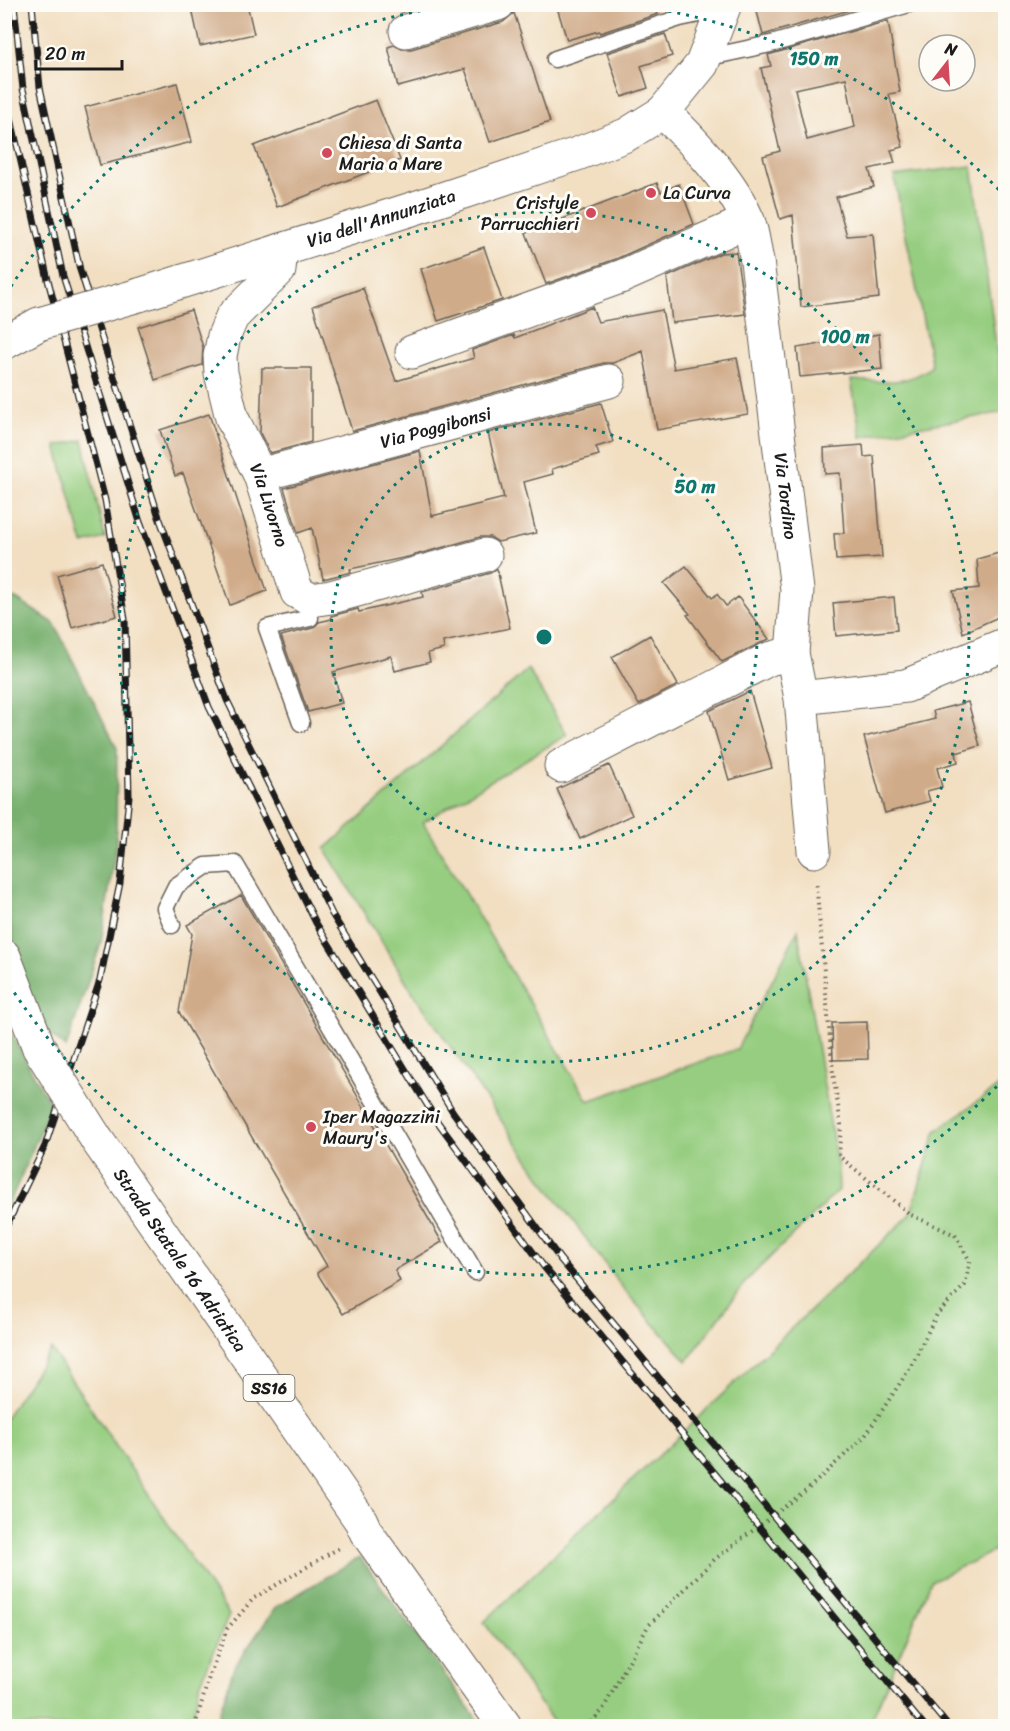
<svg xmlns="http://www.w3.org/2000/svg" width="1010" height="1731" font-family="Sriracha,sans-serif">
<rect width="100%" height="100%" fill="#fdfcf7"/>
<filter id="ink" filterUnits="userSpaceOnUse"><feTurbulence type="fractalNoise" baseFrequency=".0167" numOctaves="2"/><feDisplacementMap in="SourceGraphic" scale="12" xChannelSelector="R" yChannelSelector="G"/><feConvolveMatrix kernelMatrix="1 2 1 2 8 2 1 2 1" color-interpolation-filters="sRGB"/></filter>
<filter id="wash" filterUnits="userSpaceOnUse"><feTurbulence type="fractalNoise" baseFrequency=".008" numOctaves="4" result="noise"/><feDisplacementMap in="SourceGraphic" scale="24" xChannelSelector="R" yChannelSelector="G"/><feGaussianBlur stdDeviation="1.35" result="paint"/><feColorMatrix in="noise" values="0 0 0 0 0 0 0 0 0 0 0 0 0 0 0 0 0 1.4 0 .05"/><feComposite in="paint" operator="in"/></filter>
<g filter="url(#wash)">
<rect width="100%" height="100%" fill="#f2dfc2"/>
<path fill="#96cd80" stroke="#59744e" stroke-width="1.5" d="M972,166L1005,412L861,437L851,380C881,382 908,386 932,366L894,176Z
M83,440L105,538L83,544L56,446Z
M528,669L567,735L423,822L588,1101L737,1049L798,930L838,1169L839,1190L747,1280L687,1361L625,1291L538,1174L412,991L325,849Z
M1005,1082V1546L931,1581L869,1726H556L484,1622L910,1215L936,1131Z
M51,1349L229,1615L199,1687L191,1726H5V1418Z"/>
<path fill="#78b06e" stroke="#4a6645" stroke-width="1.5" d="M4,597L16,599L54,623L117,748L116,845L101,943L66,1048L47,1032L21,977L5,899Z
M4,1013L11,1033L51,1106L5,1214Z
M360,1557L482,1726H215L234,1667L276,1607Z"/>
<g id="blocks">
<path fill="#d0ab89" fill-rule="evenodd" d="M191,4H247L254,34L200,46Z
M388,4H430L402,12L387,7Z
M556,4H655L658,14L600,33L599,31L567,40Z
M755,4H870L763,35Z
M514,13L550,122L490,142L465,69L398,87L388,47L394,45L402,49H411L503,22Z
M888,21L900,92L889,94L903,147L891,150L895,163L869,169L874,187L836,197L847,236L873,234L879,298L801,307L793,215L780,219L763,156L780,151L761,68L771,66L768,55ZM846,78L855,127L807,140L795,89Z
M665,34L672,56L641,66L648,88L622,97L607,53Z
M177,83L192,142L100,165L85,107Z
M376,100L400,160L277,207L254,146Z
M657,183L661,192L679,184L694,224L616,259L546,284L526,233Z
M484,247L502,300L438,321L421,269Z
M736,252L745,314L672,323L667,277L721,253Z
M363,288L396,381L474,358L472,350L514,335L515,338L592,307L598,322L662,310L674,369L737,358L748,414L657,430L643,351L613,363H604L352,431L313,306Z
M191,310L203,347L202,365L155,380L138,327Z
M879,334L882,369L800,377L797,348Z
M262,368H311V442L270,453L260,433Z
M601,403L613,442L596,447L599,455L552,469L553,474L524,482L536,533L498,542L490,537H480L408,557L350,569L351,572L323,579L312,528L298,533L284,488L420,451L432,516L504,498L488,433Z
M209,414L267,591L230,605L183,473L175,476L160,430Z
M863,445L864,457L874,456L882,557L836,560L834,534L844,533L840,473L825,474L824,448Z
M999,553L1005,573V614L963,633L953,591L979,588L977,559Z
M102,562L117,616L72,628L57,575Z
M686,566L712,598L717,594L726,606L738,597L769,639L722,662L687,615L690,614L664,583Z
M497,569L510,628L443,642L444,649L428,653L430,662L395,671L391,656L333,672L342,703L308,712L281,636L313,628L319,622L332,619L331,616L358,609L359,612L423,597L422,592L490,573Z
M894,597L897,630L836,636L833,603Z
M650,635L678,685L639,705L612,657Z
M750,691L772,768L729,780L709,711Z
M968,702L980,746L956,753L958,762L937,768L942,787L927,791L930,801L885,813L864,737L935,719L933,711Z
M609,765L632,815L580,839L557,789Z
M241,895L442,1242L395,1270L400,1281L343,1314L317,1273L327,1266L179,1012L192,934L187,925Z
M867,1022L868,1059L833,1060L832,1023Z"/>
</g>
</g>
<g filter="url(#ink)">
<use href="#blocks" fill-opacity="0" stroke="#676056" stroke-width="1.5"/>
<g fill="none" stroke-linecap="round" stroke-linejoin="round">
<g stroke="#676056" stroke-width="19">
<path id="service" d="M705,58L775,43L909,4
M555,59L680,18L723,9
M301,723L267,628L310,618L302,595
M172,925L165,908L176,886L206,866L235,864L475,1272"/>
</g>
<g stroke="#676056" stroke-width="35">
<g id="minor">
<path d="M406,31L498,4"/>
<path id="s1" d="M663,112C692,139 733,183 748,221C753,233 754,248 757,261L797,590L792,653L801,698L814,851"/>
<path id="s2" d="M281,250L279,270L232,317L224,336L220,356L221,373L232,418L260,475L297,592L311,600L331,597L485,555"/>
<path d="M412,352L623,276L748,221"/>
<path id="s3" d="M260,475L609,381"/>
<path d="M801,698L906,686L1006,644"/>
<path d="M561,766L769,659L792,653"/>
</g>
</g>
<g stroke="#676056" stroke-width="35">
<g id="tertiary">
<path id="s4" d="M139,295L415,208L577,154L626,135L663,112L702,64L725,4"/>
<path d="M4,343L39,324"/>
</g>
</g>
<g stroke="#676056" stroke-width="35">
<g id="primary">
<path d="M4,956L39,1048"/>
<path id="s5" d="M97,1140L361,1521L366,1532L505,1726"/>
</g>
</g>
<path stroke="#676056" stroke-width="4" stroke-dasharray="1.5 4.5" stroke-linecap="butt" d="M195,1726L209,1677L227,1629L254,1598L339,1548
M587,1726L602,1711L648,1626L715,1559L807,1490L865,1436L910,1368L937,1314L965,1285L970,1261L955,1235L911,1215L839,1156L841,1125L833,1073L816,881"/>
<use href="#service" stroke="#fff" stroke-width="16"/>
<use href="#minor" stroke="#fff" stroke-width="33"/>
<use href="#tertiary" stroke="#fff" stroke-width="33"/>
<use href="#primary" stroke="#fff" stroke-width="33"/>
<g stroke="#1c1c1c" stroke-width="7">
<path id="rail" d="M14,4L23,89L63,276L140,522L209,707L316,923L437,1121L544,1267L924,1726
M32,4L40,87L80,270L159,517L227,700L332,914L453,1112L560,1259L948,1726
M4,88L47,276L105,500L125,619L129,796L120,883L100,980L45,1146L4,1231"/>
</g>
<use href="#rail" stroke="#fdfcf7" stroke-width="4.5" stroke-dasharray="14" stroke-linecap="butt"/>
<g stroke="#676056" stroke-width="35" stroke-linecap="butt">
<path id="tertiary-bridge" d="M39,324L139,295"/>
</g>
<g stroke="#676056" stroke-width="35" stroke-linecap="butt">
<path id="primary-bridge" d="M39,1048L97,1140"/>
</g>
<use href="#tertiary-bridge" stroke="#fff" stroke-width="33"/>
<use href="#primary-bridge" stroke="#fff" stroke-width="33"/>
</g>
</g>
<g fill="none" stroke="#0f766e" stroke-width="3" stroke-dasharray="3 6">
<circle cx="544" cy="637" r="213"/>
<circle cx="544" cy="637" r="425"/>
<path d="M1003 1080A638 638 0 0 1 6 980M6 294A638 638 0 0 1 455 5M633 5A638 638 0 0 1 1003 194"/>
</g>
<g fill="#d1495b" stroke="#fdfcf7" stroke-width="2">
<circle cx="327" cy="153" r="6"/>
<circle cx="651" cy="193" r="6"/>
<circle cx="591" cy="213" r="6"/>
<circle cx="311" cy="1127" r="6"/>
</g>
<g text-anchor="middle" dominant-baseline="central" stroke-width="6" stroke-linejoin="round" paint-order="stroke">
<rect fill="#fdfcf7" stroke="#605f5e" stroke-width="1.5" x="243.5" y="1375" width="51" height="26" rx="4.5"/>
<g font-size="16" font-weight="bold" fill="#1c1c1c">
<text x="269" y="1388">SS16</text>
</g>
<g font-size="18" fill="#1c1c1c" stroke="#fdfcf7" text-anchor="start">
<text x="339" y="143">Chiesa di Santa<tspan x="339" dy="21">Maria a Mare</tspan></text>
<text x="663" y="193">La Curva</text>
<text x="579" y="203" text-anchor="end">Cristyle<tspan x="579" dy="21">Parrucchieri</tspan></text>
<text x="323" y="1117">Iper Magazzini<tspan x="323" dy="21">Maury's</tspan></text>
</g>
<g font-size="18" fill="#1c1c1c" stroke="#fdfcf7">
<text stroke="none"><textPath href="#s4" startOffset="254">Via dell'Annunziata</textPath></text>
<text stroke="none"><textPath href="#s3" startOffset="182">Via Poggibonsi</textPath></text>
<text stroke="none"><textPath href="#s1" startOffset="417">Via Tordino</textPath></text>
<text stroke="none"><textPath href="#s2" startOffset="286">Via Livorno</textPath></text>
<text stroke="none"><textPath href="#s5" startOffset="146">Strada Statale 16 Adriatica</textPath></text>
</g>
</g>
<circle cx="544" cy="637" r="9" fill="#0f766e" stroke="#fdfcf7" stroke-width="3"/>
<g font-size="18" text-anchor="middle" font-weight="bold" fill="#0f766e" stroke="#fdfcf7" stroke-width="6" stroke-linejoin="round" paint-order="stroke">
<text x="814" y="65">150 m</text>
<text x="845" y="343">100 m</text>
<text x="695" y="493">50 m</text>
</g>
<rect width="1010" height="1731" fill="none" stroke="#fdfcf7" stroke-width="24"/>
<g transform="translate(947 63) rotate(17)"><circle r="28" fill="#fdfcf7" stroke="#a3a29f" stroke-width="1.5"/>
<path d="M0-4.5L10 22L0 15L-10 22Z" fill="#d1495b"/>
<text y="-9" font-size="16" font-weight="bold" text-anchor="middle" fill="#1c1c1c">N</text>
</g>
<path d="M36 60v9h86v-9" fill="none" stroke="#1c1c1c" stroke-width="3"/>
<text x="45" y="60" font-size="18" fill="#1c1c1c" stroke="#fdfcf7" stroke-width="4.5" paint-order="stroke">20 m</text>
</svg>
